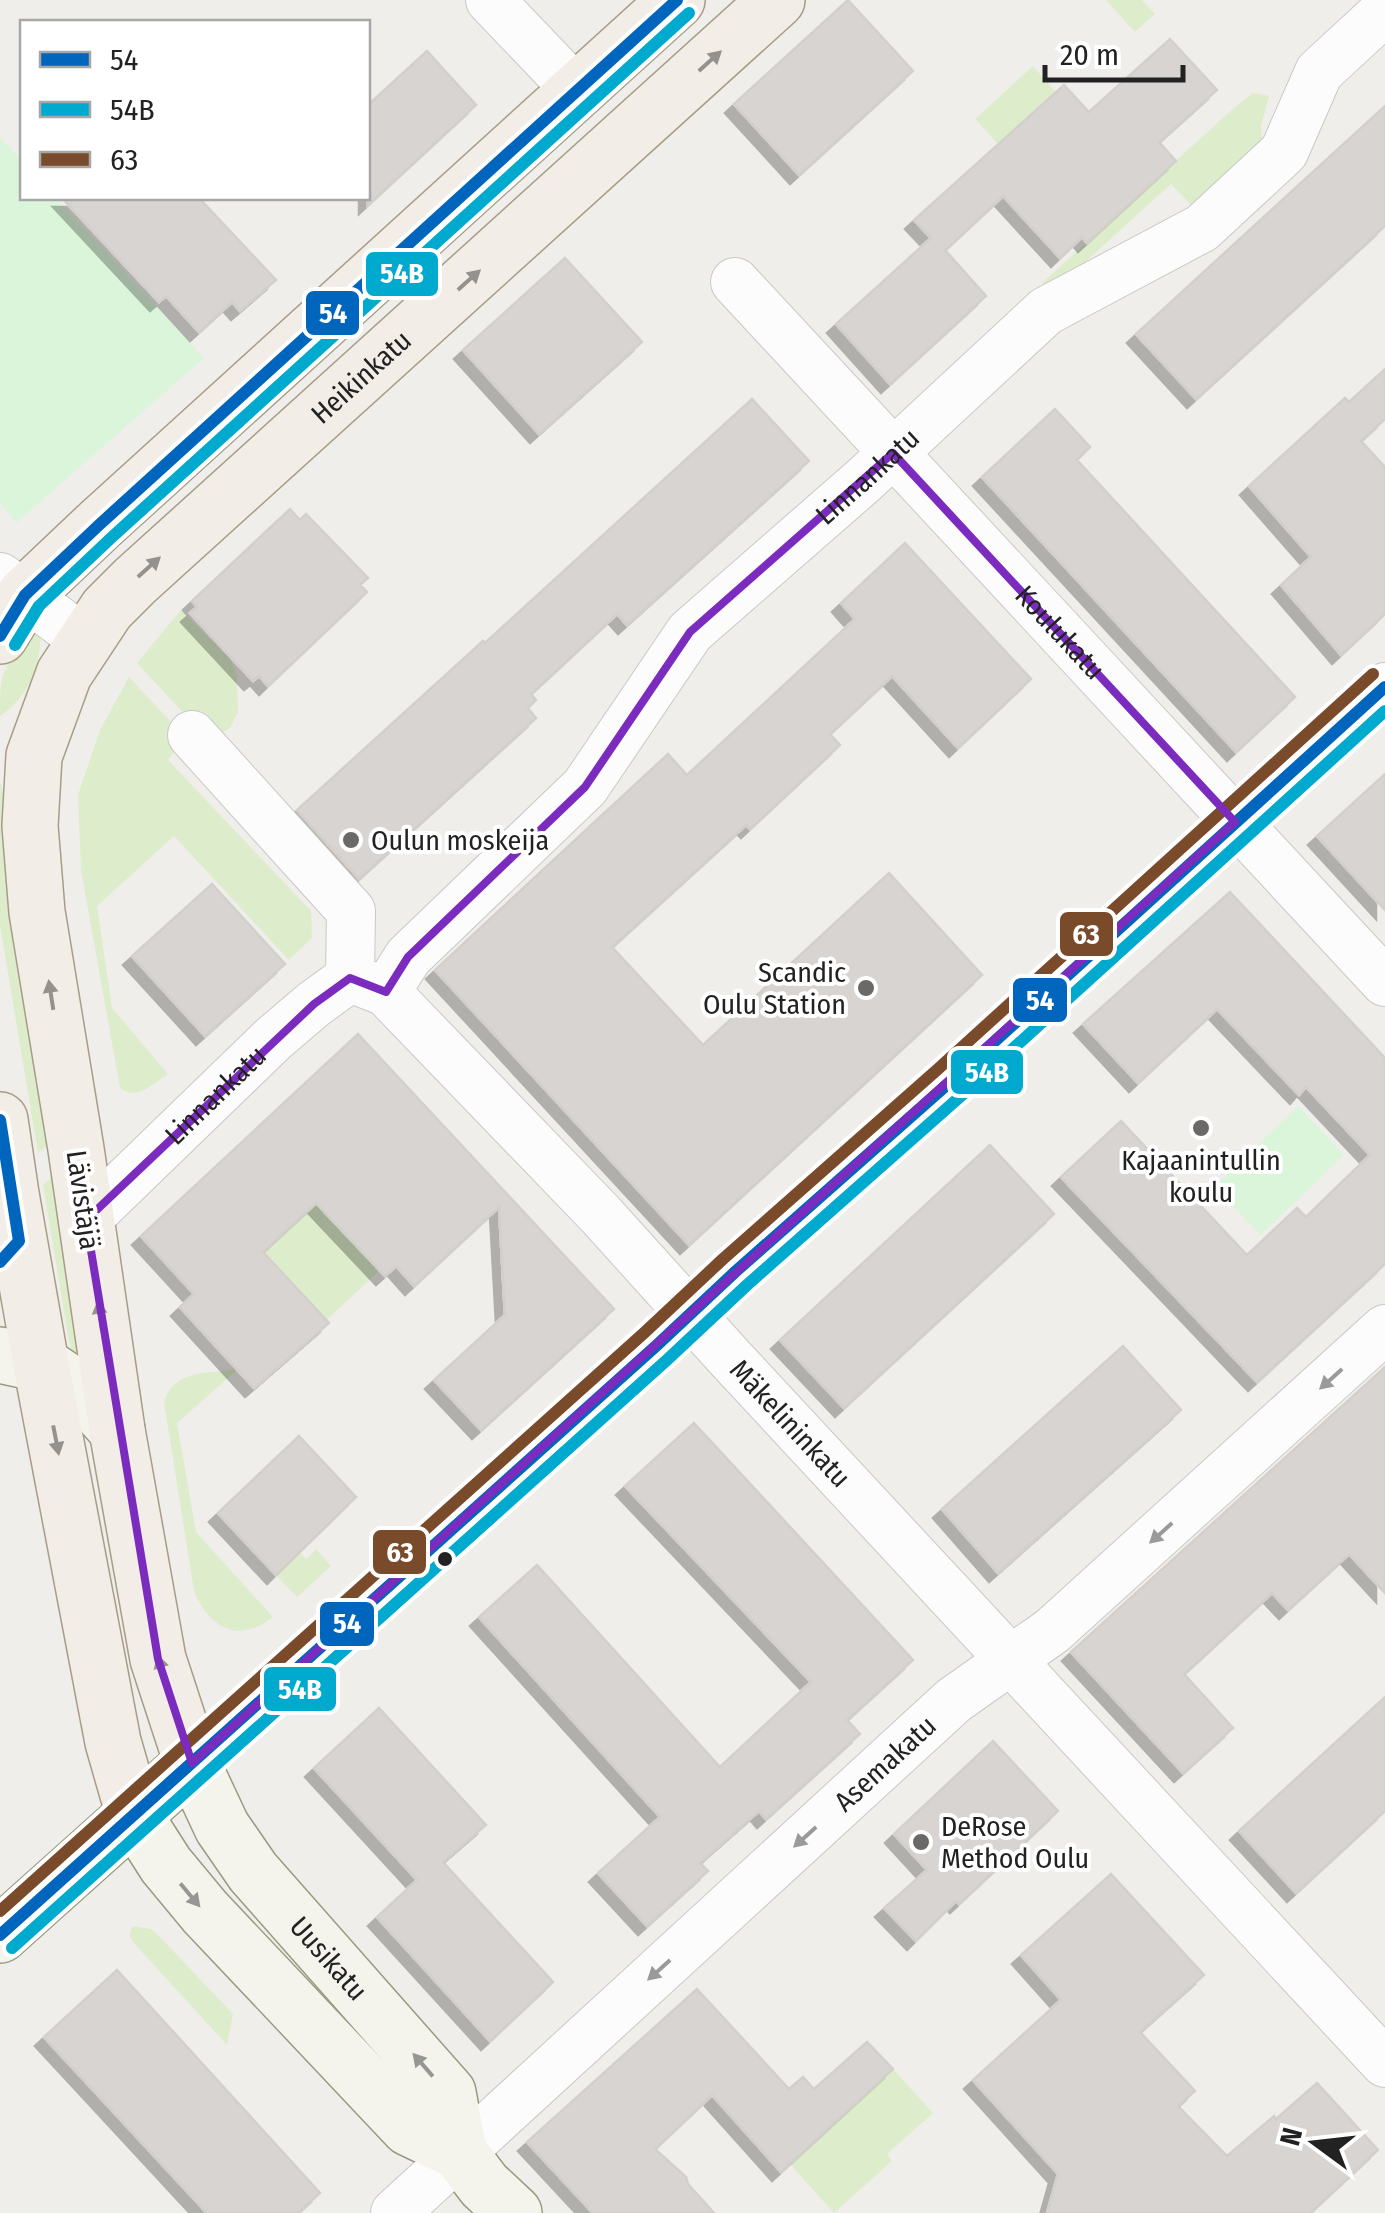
<svg xmlns="http://www.w3.org/2000/svg" width="1385" height="2213" font-family="'Fira Sans Condensed',sans-serif">
<defs>
<filter id="shadow"><feDropShadow dx="-9" dy="9" stdDeviation="0" flood-color="#0004"/></filter>
</defs>
<rect width="100%" height="100%" fill="#f0eeeb"/>
<path fill="#ddeccb" d="M1106,0H1142L1155,14L1135,32Z
M1033,66L1056,92L999,145L975,119Z
M1253,93L1269,96L1261,126L1263,154L1199,213L1171,184L1051,293L1042,283L1236,106Z
M181,610L231,660L237,676L238,712L230,728L217,736L201,732L137,663Z
M38,632L40,634C42,666 27,698 0,716C0,706 0,694 1,684C5,665 20,639 38,632Z
M129,677L186,738L168,760L311,911L312,938L289,960L174,836L97,906L112,1008L168,1074C152,1084 138,1101 120,1088L81,870L78,795L100,730Z
M0,782L4,794L49,1144L38,1153L0,925Z
M54,1175L81,1353L77,1355L73,1353L70,1347L43,1185Z
M316,1202L380,1270L254,1388L237,1370L177,1423L196,1532L273,1617C239,1644 210,1629 194,1591L164,1402C173,1369 208,1374 237,1369L295,1286L257,1245Z
M316,1549L331,1566L297,1597L276,1575L299,1552L306,1559Z
M132,1926L151,1929L159,1936L233,2014L227,2045L132,1941L130,1935Z
M893,2069L933,2113L887,2154L892,2161L834,2213L790,2164Z"/>
<path fill="#daf5da" d="M0,137L22,161V198H56L204,358L16,523L0,503Z
M1298,1106L1344,1155L1261,1235L1214,1187Z"/>
<path fill="#d7d4d2" stroke="#d3d0cc" stroke-width="2.5" filter="url(#shadow)" d="M848,0L913,71L799,175L734,104Z
M1170,39L1217,90L1159,142L1176,161L1087,243L1082,237L1060,258L1003,196L945,250L986,296L890,384L836,324L931,238L914,220L1064,85L1089,112Z
M427,51L476,105L368,205V105Z
M1385,106V226L1196,399L1136,334Z
M62,198H199L276,280L240,311L232,302L199,332L166,296L159,302Z
M565,258L642,342L539,434L463,350Z
M1385,369V419L1361,441L1385,467V614L1341,655L1281,585L1311,557L1249,486L1345,398L1349,402Z
M752,399L809,461L627,625L617,614L531,694L536,700L528,708L536,718L359,879L297,810L483,641L485,643Z
M1055,409L1090,447L1077,460L1295,697L1236,752L982,477Z
M290,509L300,520L306,514L368,578L360,585L367,592L268,686L259,676L253,681L190,613L197,607L192,601Z
M905,543L1031,679L958,748L892,676L830,734L840,745L750,829L746,825L612,947L703,1045L889,873L982,975L689,1245L435,970L668,754L687,775L855,619L841,603Z
M1385,774V910L1317,836Z
M212,884L285,964L205,1036L132,956Z
M1230,892L1385,1058V1264L1257,1382L1061,1177L1121,1121L1247,1255L1297,1208L1306,1217L1370,1155L1306,1087L1299,1095L1217,1009L1138,1083L1083,1024Z
M358,1034L614,1309L481,1430L434,1380L505,1315L499,1207L414,1286L396,1266L385,1276L316,1203L263,1252L329,1323L254,1388L180,1307L194,1294L141,1236Z
M990,1145L1054,1214L844,1408L780,1340Z
M1123,1346L1181,1410L998,1573L942,1509Z
M1385,1367V1593L1349,1554L1288,1610L1272,1593L1184,1674L1233,1728L1183,1773L1071,1652Z
M694,1423L913,1660L847,1720L860,1734L766,1819L759,1811L700,1863L708,1871L647,1926L598,1873L660,1817L479,1617L537,1565L720,1767L811,1682L625,1486Z
M299,1436L356,1497L276,1575L218,1513Z
M1385,1697V1811L1296,1893L1239,1831Z
M379,1708L486,1825L443,1862L553,1982L490,2041L377,1917L417,1880L314,1768Z
M993,1741L1058,1811L959,1904L956,1901L916,1941L884,1908L927,1870L894,1834Z
M1111,1874L1204,1975L1140,2032L1195,2091L1178,2106L1227,2156L1274,2116L1276,2119L1317,2083L1378,2150L1310,2213H1047L1058,2174L973,2080L1061,2000L1021,1955Z
M117,1970L320,2193L298,2213H207L44,2037Z
M697,1989L789,2089L803,2077L814,2089L867,2042L893,2069L781,2172L712,2095L655,2149L686,2177L688,2184L714,2213H593L527,2142Z"/>
<g fill="none" stroke-linecap="round" stroke-linejoin="round">
<g stroke="#c9c8c7" stroke-width="50">
<g id="street">
<path d="M490,0L577,91"/>
<path id="s1" d="M735,282L1385,982"/>
<path d="M0,577L86,641"/>
<path d="M192,735L351,911L350,978"/>
<path id="s2" d="M350,978L386,992L601,1215L730,1358L1385,2063"/>
<path id="s3" d="M386,992L408,957L585,787L690,632L864,480L1046,311L1202,228L1284,152L1319,72L1385,11"/>
<path id="s4" d="M86,1220L273,1039L314,1004L350,978"/>
<path d="M192,1763L1385,687"/>
<path id="s5" d="M395,2213L954,1700L1052,1631L1385,1329"/>
</g>
</g>
<g stroke="#999a82" stroke-width="58">
<g id="secondary">
<path d="M0,1355L41,1364L83,1392L117,1430"/>
<path d="M134,1815L166,1865L205,1912L409,2128L459,2152"/>
<path id="s6" d="M0,1935L192,1763L222,1827L253,1872L448,2093L459,2152L484,2185L514,2213"/>
</g>
</g>
<g stroke="#a79c86" stroke-width="58">
<g id="primary">
<path d="M0,636L25,595L99,525L677,0"/>
<path d="M0,1120L11,1194L41,1364L113,1742L134,1815"/>
<path id="s7" d="M192,1763L158,1659L117,1430L76,1149L37,912L30,826L34,756L64,674L107,609L135,581L777,0"/>
</g>
</g>
<use href="#street" stroke="#fdfcfc" stroke-width="48"/>
<use href="#secondary" stroke="#f4f4ed" stroke-width="55"/>
<use href="#primary" stroke="#f3ede7" stroke-width="55"/>
<g stroke="#fff" stroke-width="20">
<path id="bus-1" d="M0,636L25,595L99,525L677,0
M0,1120L19,1241L0,1262
M0,1935L656,1346L735,1272L950,1082L1385,687"/>
</g>
<g stroke="#fff" stroke-width="20">
<path id="bus-2" d="M15,645L39,606L111,538L689,13
M12,1948L668,1359L747,1285L962,1095L1385,711"/>
</g>
<g stroke="#fff" stroke-width="20">
<path id="bus-3" d="M0,1911L644,1333L723,1259L938,1069L1373,674"/>
</g>
<use href="#bus-1" stroke="#0065bd" stroke-width="12"/>
<use href="#bus-2" stroke="#00a9ce" stroke-width="12"/>
<use href="#bus-3" stroke="#7a4b2a" stroke-width="12"/>
</g>
<defs><path id="oneway-solid" d="M-6-.8H1V-3.2L6.5 0L1 3.2V.8H-6Z" transform="scale(2.5)"/></defs>
<g fill="#95928e">
<use href="#oneway-solid" transform="translate(710 61) rotate(-42)"/>
<use href="#oneway-solid" transform="translate(469 280) rotate(-42)"/>
<use href="#oneway-solid" transform="translate(149 567) rotate(-42)"/>
<use href="#oneway-solid" transform="translate(51 995) rotate(-99)"/>
<use href="#oneway-solid" transform="translate(100 1316) rotate(-98)"/>
<use href="#oneway-solid" transform="translate(56 1440) rotate(79)"/>
<use href="#oneway-solid" transform="translate(162 1670) rotate(-107)"/>
</g>
<g fill="#9a9a9a">
<use href="#oneway-solid" transform="translate(1331 1379) rotate(138)"/>
<use href="#oneway-solid" transform="translate(1161 1533) rotate(138)"/>
<use href="#oneway-solid" transform="translate(805 1837) rotate(138)"/>
<use href="#oneway-solid" transform="translate(659 1970) rotate(138)"/>
</g>
<g fill="#969692">
<use href="#oneway-solid" transform="translate(190 1895) rotate(50)"/>
<use href="#oneway-solid" transform="translate(423 2065) rotate(-131)"/>
</g>
<path fill="none" stroke="#7b2cbf" stroke-width="8" stroke-linejoin="round" d="M893,453L1235,822L192,1763L158,1659L86,1220L314,1004L350,978L386,992L408,957L585,787L690,632Z"/>
<g fill="#6a6968" stroke="#fff" stroke-width="4">
<circle cx="351" cy="840" r="10"/>
<circle cx="866" cy="988" r="10"/>
<circle cx="1201" cy="1128" r="10"/>
<circle cx="921" cy="1842" r="10"/>
</g>
<circle fill="#222" stroke="#fff" stroke-width="4" cx="445" cy="1559" r="9"/>
<g text-anchor="middle" dominant-baseline="central" stroke-width="8" stroke-linejoin="round" paint-order="stroke">
<g font-size="28" fill="#222" stroke="#fff">
<text stroke="none"><textPath href="#s7" startOffset="1532">Heikinkatu</textPath></text>
<text stroke="none"><textPath href="#s3" startOffset="710">Linnankatu</textPath></text>
<text stroke="none"><textPath href="#s1" startOffset="478">Koulukatu</textPath></text>
<text stroke="none"><textPath href="#s4" startOffset="180">Linnankatu</textPath></text>
<text transform="translate(83 1200) rotate(82)">Lävistäjä</text>
<text stroke="none"><textPath href="#s2" startOffset="630">Mäkelininkatu</textPath></text>
<text stroke="none"><textPath href="#s5" startOffset="665">Asemakatu</textPath></text>
<text stroke="none"><textPath href="#s6" startOffset="498">Uusikatu</textPath></text>
</g>
<g font-size="28" fill="#222" stroke="#fff" text-anchor="start">
<text x="371" y="840">Oulun moskeija</text>
<text x="846" y="972" text-anchor="end">Scandic<tspan x="846" dy="32">Oulu Station</tspan></text>
<text x="1201" y="1160" text-anchor="middle">Kajaanintullin<tspan x="1201" dy="32">koulu</tspan></text>
<text x="941" y="1826">DeRose<tspan x="941" dy="32">Method Oulu</tspan></text>
</g>
</g>
<g stroke="#fff" stroke-width="4">
<rect x="364" y="250" width="76" height="48" rx="10" fill="#00a9ce"/>
<rect x="304" y="289" width="57" height="48" rx="10" fill="#0065bd"/>
<rect x="1058" y="910" width="57" height="48" rx="10" fill="#7a4b2a"/>
<rect x="1011" y="976" width="58" height="48" rx="10" fill="#0065bd"/>
<rect x="949" y="1048" width="76" height="48" rx="10" fill="#00a9ce"/>
<rect x="371" y="1528" width="57" height="48" rx="10" fill="#7a4b2a"/>
<rect x="318" y="1600" width="58" height="48" rx="10" fill="#0065bd"/>
<rect x="262" y="1665" width="76" height="48" rx="10" fill="#00a9ce"/>
</g>
<g font-size="28" text-anchor="middle" font-weight="bold" fill="#fff">
<text x="402" y="283">54B</text>
<text x="333" y="323">54</text>
<text x="1086" y="944">63</text>
<text x="1040" y="1010">54</text>
<text x="987" y="1082">54B</text>
<text x="400" y="1562">63</text>
<text x="347" y="1633">54</text>
<text x="300" y="1699">54B</text>
</g>
<rect x="20" y="20" width="350" height="180" fill="#ffffff" stroke="#a7a7a7" stroke-width="2.5"/>
<rect x="40" y="52" width="50" height="15" fill="#0065bd" stroke="#a7a7a7" stroke-width="2.5"/>
<text x="110" y="70" font-size="30" fill="#222222">54</text>
<rect x="40" y="102" width="50" height="15" fill="#00a9ce" stroke="#a7a7a7" stroke-width="2.5"/>
<text x="110" y="120" font-size="30" fill="#222222">54B</text>
<rect x="40" y="152" width="50" height="15" fill="#7a4b2a" stroke="#a7a7a7" stroke-width="2.5"/>
<text x="110" y="170" font-size="30" fill="#222222">63</text>
<g transform="translate(1315 2143) rotate(285)" stroke="#ffffff" stroke-width="8" paint-order="stroke">
<path d="M0-8L18 38L0 25L-18 38Z" fill="#222222"/>
<text y="-15" font-size="28" font-weight="bold" text-anchor="middle" fill="#222222">N</text>
</g>
<path d="M1045 65v15h138v-15" fill="none" stroke="#222222" stroke-width="5"/>
<text x="1060" y="65" font-size="30" fill="#222222" stroke="#ffffff" stroke-width="8" paint-order="stroke">20 m</text>
</svg>
